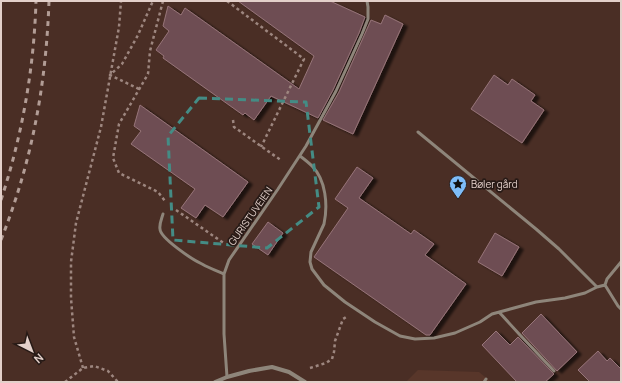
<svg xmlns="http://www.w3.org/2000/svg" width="622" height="383" font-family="Manrope,sans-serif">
<defs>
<filter id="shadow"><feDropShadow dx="4.5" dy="2.5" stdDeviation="1" flood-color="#0009"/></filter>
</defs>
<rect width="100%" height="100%" fill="#4a2e25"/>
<path fill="#58362a" d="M418,370L479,372L491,382H406Z"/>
<path fill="#6e4e53" stroke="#977479" filter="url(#shadow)" d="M238,1H330L365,17L359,33L333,90L318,118L271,96L254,120L245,113L243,115L163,58L164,56L156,50L169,31L163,26L168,6L181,15L185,8L299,89L314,56Z
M385,15L403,24L353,134L323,120L339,92L371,20L381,24Z
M494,75L508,85L512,79L535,95L531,101L544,110L522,143L471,109Z
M140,105L248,182L223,217L205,205L196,218L181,208L195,189L131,144L141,131L134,126Z
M357,167L373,178L359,198L411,234L414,230L434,244L425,255L466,284L430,335H426L314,257L348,208L335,199Z
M268,222L283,233L268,255L252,244Z
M495,233L519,247L502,276L478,262Z
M541,314L577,352L557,371L522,333Z
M496,331L510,345L518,337L554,374L545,382H517L482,345Z
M598,351L607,361L610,358L621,369V382H590L578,370Z"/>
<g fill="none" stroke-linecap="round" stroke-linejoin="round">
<path stroke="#9d867f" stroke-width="2.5" stroke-dasharray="3 3" stroke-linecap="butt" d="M163,1L150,51L148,74L119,124L113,158L119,173L158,192L165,201
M227,1L304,59L261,147
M139,89L110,75L122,64L138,35L153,1
M233,120L234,127L282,161
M176,210L225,244
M83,368L74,337L71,298V262L76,223L101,127L119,27L121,1
M310,368L326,363L332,359L334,352L335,341L343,319L346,317
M65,382L83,368L94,366L108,371L118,382"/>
<path stroke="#8e857a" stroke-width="3" d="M418,132L536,229L559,249L597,287L605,285
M300,156C304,159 308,162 312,166C326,180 328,205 324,224L311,252L310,262L312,269L324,285L345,302L375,322L400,336L415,339L434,338L455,333L480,322L492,314L536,302L565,298L585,293L597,287
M163,214C162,218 159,224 160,229C160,238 193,260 202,264C209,268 217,271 224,274
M621,262L607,279L605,285L618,306L621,309
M499,312L520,335L554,371
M227,377L224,334V274L229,260L278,189L306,146L336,91L362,34L368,19V7L367,1
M484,382L486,379"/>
<path stroke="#8e857a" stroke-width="4" d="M215,382L227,377L249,371L272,367L289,372L305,382"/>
<path stroke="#b29d96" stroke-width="3" stroke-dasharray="5 5" stroke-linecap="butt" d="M1,200C22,136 34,69 36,1
M1,240C32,161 46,86 49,1"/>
</g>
<path fill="none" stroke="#448c85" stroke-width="3" stroke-dasharray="8 5" stroke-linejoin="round" d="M199,98L306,102L319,207L267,248L173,240L168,136Z"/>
<defs>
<g id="sight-pin" transform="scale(0.9)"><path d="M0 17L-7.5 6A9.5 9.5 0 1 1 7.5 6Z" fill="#7ebdf9" stroke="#271a16"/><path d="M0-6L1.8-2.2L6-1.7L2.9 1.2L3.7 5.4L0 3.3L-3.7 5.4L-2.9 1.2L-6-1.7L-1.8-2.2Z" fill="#111"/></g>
</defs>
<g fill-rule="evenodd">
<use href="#sight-pin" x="458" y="184"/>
</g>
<g text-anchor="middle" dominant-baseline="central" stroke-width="3.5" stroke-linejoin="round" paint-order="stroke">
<g font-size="10" fill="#e3d0ca" stroke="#271a16" text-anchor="start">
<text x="471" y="184">Bøler gård</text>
</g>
<g font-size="10" fill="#e3d0ca" stroke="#271a16">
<text transform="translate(250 216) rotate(-55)">GURISTUVEIEN</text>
</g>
</g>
<rect width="622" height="383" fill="none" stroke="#e3d0ca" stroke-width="4"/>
<g transform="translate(32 351) rotate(138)" stroke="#271a16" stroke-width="3" paint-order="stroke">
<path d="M0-3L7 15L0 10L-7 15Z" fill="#e3d0ca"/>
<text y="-6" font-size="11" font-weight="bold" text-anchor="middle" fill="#e3d0ca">N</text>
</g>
</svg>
